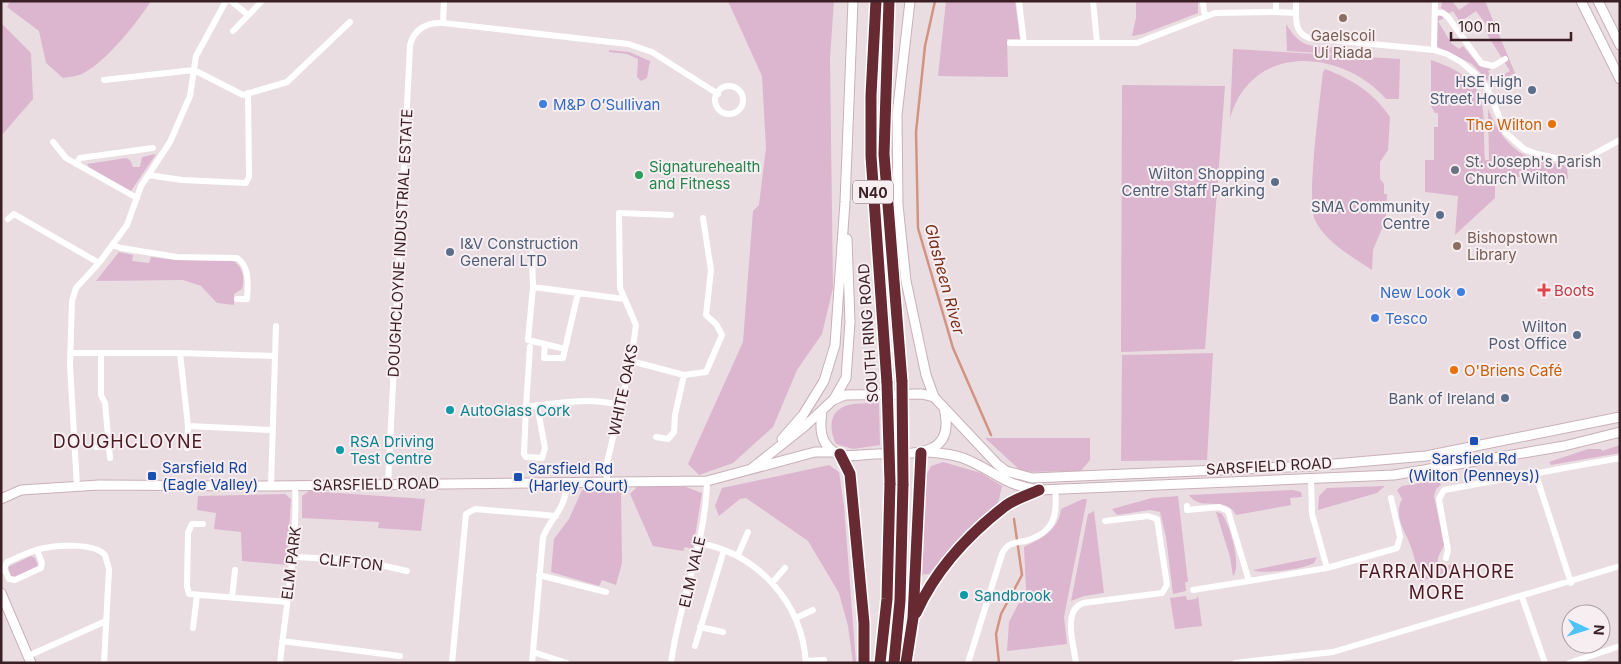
<svg xmlns="http://www.w3.org/2000/svg" width="1621" height="664" font-family="Inter,sans-serif">
<rect width="100%" height="100%" fill="#eadde2"/>
<path fill="#dcb5cf" d="M10,1H151C136,24 107,61 82,74C77,76 69,77 63,78L46,63L39,31L7,7Z
M728,1H834L830,58L833,288L822,334L797,370L773,427L733,463L699,475L688,464L743,342L753,211L759,205L766,148L762,76Z
M946,1H1015L1020,39H1007L1008,77L938,76Z
M1136,1H1198V13L1143,34L1132,36L1136,18Z
M1442,1H1452L1459,10L1472,1H1485L1515,73L1492,85L1472,64L1434,45L1437,17L1439,14L1444,18L1438,21L1451,43L1459,49L1463,46L1481,67L1491,69L1488,71L1493,80L1510,71L1485,31L1489,28L1476,11L1460,22L1453,11L1449,13L1441,8Z
M1,23L31,53L33,99L1,136Z
M1286,24C1300,47 1310,47 1335,47V54L1287,51Z
M1233,49L1400,59L1399,99H1386C1353,60 1282,43 1246,87C1238,96 1234,106 1230,118Z
M609,50L629,52L650,61L647,78L641,81L637,77L638,59L627,54L609,52Z
M1431,60C1493,81 1482,105 1485,160H1489L1488,109C1503,145 1523,163 1564,165L1567,167L1568,179L1518,177L1495,184V198L1455,235L1458,196L1425,192V160H1434V127H1438V113H1435L1431,106Z
M1325,69C1353,80 1373,92 1390,117L1388,150L1380,162V179L1384,184V194H1387L1386,219L1373,250L1372,270C1353,257 1326,243 1315,220C1306,201 1320,100 1323,72Z
M1122,85L1225,86L1205,349L1121,352Z
M156,154L131,191L89,167L87,164L126,158L130,160L133,167H140L142,157Z
M119,252L133,255L132,261L149,263L151,257L175,260L233,261C243,266 245,279 242,289L234,294V305L217,303L201,286L183,280L96,281Z
M1213,353L1207,460L1121,461L1122,355Z
M879,402L880,445L853,449L836,444C830,432 828,414 843,407C852,402 869,404 879,402Z
M985,438H1090V460L1081,471L1022,472Z
M1620,445V453L1551,465L1549,462L1588,449H1601L1602,451Z
M943,462L981,473L1002,486L998,504L929,574L920,575L924,479L931,466Z
M829,465L839,472L844,506L856,663H853L848,626L839,593L808,541L746,498L740,499L719,516L715,506L722,488Z
M1439,480L1441,485L1436,489L1434,496L1444,545C1441,554 1434,558 1440,567L1457,564L1458,570L1420,581C1417,570 1415,558 1411,547C1405,530 1393,517 1402,499L1397,490L1402,486Z
M1385,486L1377,493L1318,510L1319,496L1327,488Z
M637,487H686L702,493L693,549L685,547L683,551L653,546L630,494Z
M582,490L621,491L622,563L616,585L602,580L599,586L551,572L554,539L569,519Z
M1293,490L1301,492L1302,497L1290,498L1291,505L1236,515C1225,494 1201,513 1189,495Z
M309,491L425,499L421,531L378,528L379,522L302,518V496Z
M285,494L291,499L287,565L242,561L241,532L214,529L216,513L197,510L198,496Z
M1178,496L1188,582H1185L1186,591L1173,594L1166,537L1160,512L1150,510L1117,515L1112,509L1152,498Z
M1083,499H1087L1064,617L1067,644L1007,651L1009,622L1026,589L1024,547C1041,538 1059,530 1061,509Z
M1094,511L1104,593L1084,596L1071,601L1088,514Z
M1216,512L1221,513C1230,523 1242,567 1233,576L1230,557Z
M31,556L35,558L38,566L16,577L11,576L8,567Z
M1317,557L1314,563C1304,569 1262,575 1253,570Z
M1186,596L1187,600L1196,599L1198,596L1202,626L1175,629L1170,598Z"/>
<g fill="none" stroke-linecap="round" stroke-linejoin="round">
<path stroke="#d29382" stroke-width="2.5" d="M935,1L925,46L916,132L918,228L953,348L991,435
M999,663L996,634L1001,614L1022,575L1014,519"/>
<g stroke="#cab0b8" stroke-width="11">
<path id="secondary" d="M910,1L897,115L898,205L906,281L926,375L934,397
M1581,1L1620,79
M1598,1L1620,45
M834,399L846,378L850,322L847,239
M822,411C820,426 819,442 834,452C843,459 864,454 875,454C909,453 957,460 944,408
M782,439L803,415L824,381L835,345L845,202L853,1
M928,452C940,453 952,454 963,458C994,470 1002,485 1039,490L1394,475L1564,446L1620,432
M751,469L805,426L833,400L845,395L922,394L934,397L997,464L1006,471L1032,478L1311,466L1426,456L1620,417
M1,499L21,490L99,485L271,486L707,481L815,452H834
M1,593L31,663"/>
</g>
<g stroke="#fff" stroke-width="14">
<path id="highway" d="M876,1L871,95V156L887,383
M889,1L884,154L902,382
M840,454L850,474L864,623V663
M916,613C935,571 968,535 1004,507C1014,499 1028,495 1039,490
M880,663L887,599L890,483
M894,663L900,601L903,484
M906,663L913,618L921,453"/>
</g>
<path stroke="#fff" stroke-width="6" d="M231,1L248,15
M1019,1L1024,43
M1093,1L1097,43
M1203,1L1204,12L1207,16
M1276,1V12L1296,13C1296,25 1297,33 1309,38L1434,50L1447,54L1461,62L1480,78L1488,90L1506,133L1524,149L1537,154L1578,163L1620,140
M1435,12L1443,13L1448,17L1481,63L1493,66L1505,59
M1296,13V1
M443,23L444,1
M233,31L262,1
M1010,43H1137L1215,13L1276,12
M1434,50L1435,1
M104,80L194,70L243,95L287,82L350,22
M715 100a14 14 0 1 1 28 0a14 14 0 1 1-28 0Z
M53,142L66,158L137,198
M76,164L80,158L153,148
M148,175L182,180L246,183L249,177L248,93
M8,219L14,214L99,263
M113,245L121,248L177,257L237,258C250,266 248,286 247,299H237
M532,254L533,287L528,340L565,349L578,293
M533,287L624,299
M545,344L544,358H563L565,349
M530,347L526,407C558,403 588,397 619,405
M70,353H180L274,356
M101,353V395L105,403L110,458
M180,353L188,426L187,448
M631,361L684,375L706,372L722,335L716,324L706,315L711,270L703,218
M526,407L524,454L526,457L542,458L545,448L537,405
M188,426L271,430
M656,437L668,439L674,432L675,415L684,375
M96,447H110
M1535,472L1571,583
M1311,479L1312,514L1327,568L1397,548L1400,537L1391,498
M607,482V463L631,361L636,325L620,288L619,213L671,215
M388,484L410,45C414,29 427,22 443,23L628,44L652,52L718,94
M271,486L276,326
M77,487L70,365L72,301L76,288L99,263L127,225L141,186L170,142L190,96L196,56L226,1
M1187,506V510L1219,507L1228,511L1249,581L1327,568
M203,524H192L188,533L187,586L189,594L287,602
M699,543C758,554 802,602 806,663
M37,550L42,563L41,568L15,580L9,579L4,569L7,562C19,557 32,550 44,548C59,545 95,543 105,555L109,569L104,663
M738,555L748,532
M294,557L358,560L407,571
M1446,558L1448,550L1439,499L1444,490L1620,458
M539,575L606,592
M772,583L785,568
M1193,590L1249,581
M1522,597L1545,663
M232,598L235,570
M796,618L813,610
M700,627L723,632
M193,628L197,595
M282,641L400,656
M695,646L724,550
M533,652L567,663
M28,656L106,621
M806,661L824,660
M280,663C286,603 298,546 295,485
M452,663L466,514L475,509L556,516
M532,663L543,537C553,514 565,511 567,483
M671,663C679,601 706,544 707,481
M968,663L1002,554C1007,543 1014,543 1025,541C1054,533 1058,516 1055,489
M1076,663C1074,645 1062,611 1083,603L1162,593L1167,585L1157,519L1148,516L1105,521
M1235,663L1333,652L1620,566
M1569,663L1620,646"/>
<use href="#secondary" stroke="#fff" stroke-width="9"/>
<use href="#highway" stroke="#672a32" stroke-width="11"/>
<g stroke="#fff" stroke-width="14" stroke-linecap="butt">
<path id="highway-bridge" d="M902,382L903,484
M887,383L890,483"/>
</g>
<use href="#highway-bridge" stroke="#672a32" stroke-width="11"/>
</g>
<g fill="#8d6e63" stroke="#f7eef2" stroke-width="2">
<circle cx="1343" cy="18" r="5"/>
<circle cx="1457" cy="246" r="5"/>
</g>
<g fill="#5c6f8a" stroke="#f7eef2" stroke-width="2">
<circle cx="1532" cy="90" r="5"/>
<circle cx="1275" cy="182" r="5"/>
<circle cx="1440" cy="215" r="5"/>
<circle cx="450" cy="252" r="5"/>
<circle cx="1577" cy="335" r="5"/>
<circle cx="1505" cy="398" r="5"/>
</g>
<g fill="#3f7fe0" stroke="#f7eef2" stroke-width="2">
<circle cx="543" cy="104" r="5"/>
<circle cx="1461" cy="292" r="5"/>
<circle cx="1375" cy="318" r="5"/>
</g>
<g fill="#e8710a" stroke="#f7eef2" stroke-width="2">
<circle cx="1552" cy="124" r="5"/>
<circle cx="1454" cy="370" r="5"/>
</g>
<circle fill="#6b7280" stroke="#f7eef2" stroke-width="2" cx="1455" cy="170" r="5"/>
<circle fill="#2e9e5b" stroke="#f7eef2" stroke-width="2" cx="639" cy="175" r="5"/>
<path fill="#e0444e" stroke="#f7eef2" stroke-width="2" d="M1541.5 282.5h5v5h5v5h-5v5h-5v-5h-5v-5h5z"/>
<g fill="#0f9aa8" stroke="#f7eef2" stroke-width="2">
<circle cx="450" cy="410" r="5"/>
<circle cx="340" cy="450" r="5"/>
<circle cx="964" cy="595" r="5"/>
</g>
<g fill="#1a4fb4" stroke="#f7eef2" stroke-width="2">
<rect x="1469" y="436" width="10" height="10" rx="2.5"/>
<rect x="147" y="471" width="10" height="10" rx="2.5"/>
<rect x="513" y="472" width="10" height="10" rx="2.5"/>
</g>
<g text-anchor="middle" dominant-baseline="central" stroke-width="4" stroke-linejoin="round" paint-order="stroke">
<rect fill="#f7eef2" stroke="#735d62" stroke-width="1" x="853" y="180.5" width="40" height="23" rx="4"/>
<g font-size="14" font-weight="bold" fill="#3a1f24">
<text x="873" y="192">N40</text>
</g>
<g font-size="15" fill="#785e54" stroke="#f7eef2">
<text x="1343" y="35">Gaelscoil<tspan x="1343" dy="17">Uí Riada</tspan></text>
<text x="1467" y="237" text-anchor="start">Bishopstown<tspan x="1467" dy="17">Library</tspan></text>
</g>
<g font-size="15" fill="#4e5e75" stroke="#f7eef2" text-anchor="end">
<text x="1522" y="81">HSE High<tspan x="1522" dy="17">Street House</tspan></text>
<text x="1265" y="173">Wilton Shopping<tspan x="1265" dy="17">Centre Staff Parking</tspan></text>
<text x="1430" y="206">SMA Community<tspan x="1430" dy="17">Centre</tspan></text>
<text x="460" y="243" text-anchor="start">I&amp;V Construction<tspan x="460" dy="17">General LTD</tspan></text>
<text x="1567" y="326">Wilton<tspan x="1567" dy="17">Post Office</tspan></text>
<text x="1495" y="398">Bank of Ireland</text>
</g>
<g font-size="15" fill="#366cbe" stroke="#f7eef2" text-anchor="start">
<text x="553" y="104">M&amp;P O’Sullivan</text>
<text x="1451" y="292" text-anchor="end">New Look</text>
<text x="1385" y="318">Tesco</text>
</g>
<g font-size="15" fill="#c56008" stroke="#f7eef2" text-anchor="end">
<text x="1542" y="124">The Wilton</text>
<text x="1464" y="370" text-anchor="start">O'Briens Café</text>
</g>
<g font-size="15" fill="#5b616d" stroke="#f7eef2" text-anchor="start">
<text x="1465" y="161">St. Joseph's Parish<tspan x="1465" dy="17">Church Wilton</tspan></text>
</g>
<g font-size="15" fill="#27864d" stroke="#f7eef2" text-anchor="start">
<text x="649" y="166">Signaturehealth<tspan x="649" dy="17">and Fitness</tspan></text>
</g>
<g font-size="15" fill="#3a1f24" stroke="#f7eef2">
<text transform="translate(400 243) rotate(-87)">DOUGHCLOYNE INDUSTRIAL ESTATE</text>
<text transform="translate(868 333) rotate(-94)">SOUTH RING ROAD</text>
<text transform="translate(623 390) rotate(-78)">WHITE OAKS</text>
<text transform="translate(1269 466) rotate(-3)">SARSFIELD ROAD</text>
<text transform="translate(376 484) rotate(-1)">SARSFIELD ROAD</text>
<text transform="translate(351 562) rotate(6)">CLIFTON</text>
<text transform="translate(291 563) rotate(-83)">ELM PARK</text>
<text transform="translate(692 572) rotate(-77)">ELM VALE</text>
</g>
<g font-size="15" fill="#be3a42" stroke="#f7eef2" text-anchor="start">
<text x="1554" y="290">Boots</text>
</g>
<g font-size="15" fill="#0d838f" stroke="#f7eef2" text-anchor="start">
<text x="460" y="410">AutoGlass Cork</text>
<text x="350" y="441">RSA Driving<tspan x="350" dy="17">Test Centre</tspan></text>
<text x="974" y="595">Sandbrook</text>
</g>
<g font-size="15" fill="#164399" stroke="#f7eef2" text-anchor="start">
<text x="1474" y="458" text-anchor="middle">Sarsfield Rd<tspan x="1474" dy="17">(Wilton (Penneys))</tspan></text>
<text x="162" y="467">Sarsfield Rd<tspan x="162" dy="17">(Eagle Valley)</tspan></text>
<text x="528" y="468">Sarsfield Rd<tspan x="528" dy="17">(Harley Court)</tspan></text>
</g>
<g font-size="16" font-style="italic" fill="#772d17" stroke="#f7eef2">
<text transform="translate(945 279) rotate(75)">Glasheen River</text>
</g>
<g font-size="18" letter-spacing="1" fill="#4c1a23" stroke="#f7eef2">
<text x="128" y="441">DOUGHCLOYNE</text>
<text x="1437" y="571">FARRANDAHORE<tspan x="1437" dy="21">MORE</tspan></text>
</g>
</g>
<rect width="1621" height="664" fill="none" stroke="#3a1f24" stroke-width="5"/>
<g transform="translate(1586 629) rotate(94)"><circle r="24" fill="#f7eef2" stroke="#ab9ba0"/>
<path d="M0-4L9 19L0 12L-9 19Z" fill="#4ec3f7"/>
<text y="-8" font-size="14" font-weight="bold" text-anchor="middle" fill="#3a1f24">N</text>
</g>
<path d="M1451 32v8h120v-8" fill="none" stroke="#3a1f24" stroke-width="2.5"/>
<text x="1458" y="32" font-size="15" fill="#3a1f24" stroke="#f7eef2" stroke-width="4" paint-order="stroke">100 m</text>
</svg>
